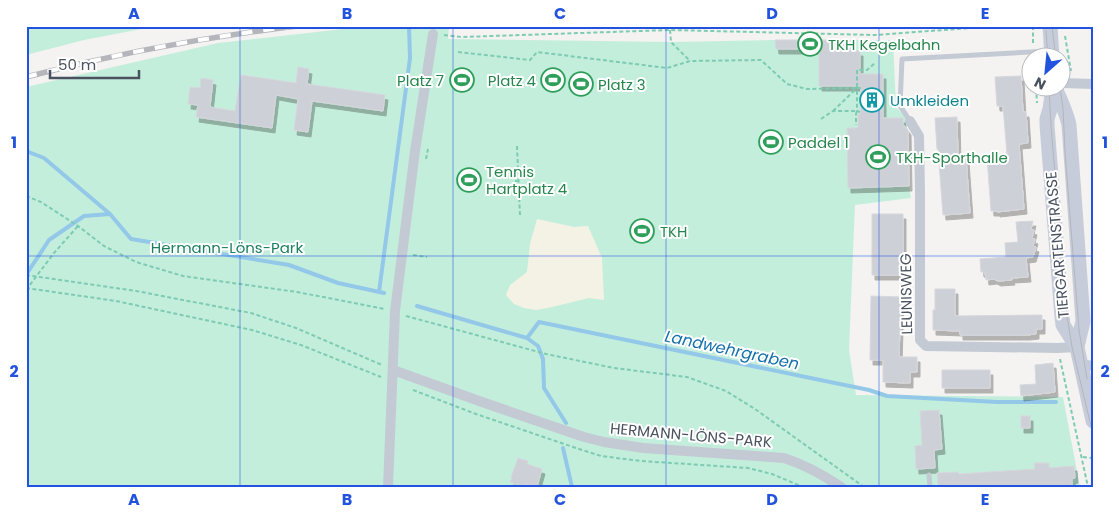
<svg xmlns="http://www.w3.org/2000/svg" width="1119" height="513" font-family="Poppins,sans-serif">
<defs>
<filter id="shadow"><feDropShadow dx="3" dy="5" stdDeviation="0" flood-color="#0004"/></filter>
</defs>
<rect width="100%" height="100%" fill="#f4f3f2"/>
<path fill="#c4eedc" d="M26,26H157L84,40L26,55Z
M370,26H449L448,39L671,42L775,40H893L896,107L906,118L909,186L911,198L855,205L849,350L856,395L1063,397L1080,487H26V87L218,43Z"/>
<path fill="#f4f2e5" d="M537,219L574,227L588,226L602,258L604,300L589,298L552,307L536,310L524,308L514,304L506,295L510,285L527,272L530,244Z"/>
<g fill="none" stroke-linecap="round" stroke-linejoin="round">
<path stroke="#93c8e9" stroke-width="4" d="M26,151L44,158L110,214
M26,275L49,240L84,216L110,214L131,239L289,265L338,283L384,293
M379,292L410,58L409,26
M417,306L527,338L539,322L869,390L887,396L997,402H1056
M527,338L538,346L543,359L544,388L566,423
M563,448L572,487"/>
</g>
<path fill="#ced0d7" stroke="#d6d7dd" filter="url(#shadow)" d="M775,40H844L845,49L853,48V51H860V74H883V118H903V126H905L908,130L909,186L848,188L847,128H858V114H860L861,86H819V49H776Z
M298,67L309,69L307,84L385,95L383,111L312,101L308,132L294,130L298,99L276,95L272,128L196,117L198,105L188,104L190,87L200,88L201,78L213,80L210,107L235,111L241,75L296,83Z
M1021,76L1023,112H1026L1028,143L1019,144L1024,209L997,212V211H991L987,157L1007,154L1003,106H997L995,77Z
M957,117L958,158H966L970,213L943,215L938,149H937L935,118Z
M872,214H903V275H872Z
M1033,221L1031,229L1034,230L1032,238L1035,239L1033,246L1036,247L1033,257L1026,258L1028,277L1011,278L1012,280L998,281L994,279L986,280L985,272H981L980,259L1006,257L1005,243L1018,242L1016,222Z
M935,289H955V316L1042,315V329H1036V334L1027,335H960V331L933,330V310H935Z
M871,296L901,297L899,357H917V372H910V383L883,382V360H870Z
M1053,363L1055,392L1021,396L1020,385L1036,384L1035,365Z
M942,370H990V388H942Z
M939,410L942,449L934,450L935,468L916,469L915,446L922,445L920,411Z
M1021,416H1030V428H1021Z
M518,458L528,461L527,464L542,469L537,487L525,484L524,487L510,482L512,478L511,477Z
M1034,463H1049V468L1074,466L1075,478L1072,479V487H1021V486L938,487L937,473L958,472L959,474L1035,469Z"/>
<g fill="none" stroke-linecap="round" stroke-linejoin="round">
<path stroke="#7dcbb3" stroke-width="2" stroke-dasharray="4 2.5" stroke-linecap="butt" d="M1033,26V44
M670,30L671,42L690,61
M444,35L462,37L670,30L875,35L998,26
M1065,36L1071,71
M458,52L530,60L537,52L667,68L690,61L761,60L787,84L807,89L857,88V70H867L875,63
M1036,88L1037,103
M833,111L857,88
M860,112L857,111V88H861
M821,119L833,111H857L856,114V125
M517,146L520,216
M426,159L428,149
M515,181H521
M26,196L41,202L78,226L104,246L136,262L183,276L297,292L385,309
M413,255L427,257
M26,275L136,291L251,313L296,328L382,365
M26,288L116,301L252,330L301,345L381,377
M26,290L54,253L78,226
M406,316L546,354L614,368L687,377L726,391L755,409L864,487
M1060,359L1088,487
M413,390L476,414L576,448L601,456L641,461L748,468L772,474L803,487
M1083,457L1093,458"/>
<path stroke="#c4cad3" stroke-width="5" d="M910,121L900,106L902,59L1049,51
M929,475L930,487"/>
<path stroke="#c4cad3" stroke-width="10" d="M1062,83L1093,84
M910,121L919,136L920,193V340L926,346L1057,348L1077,347
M1080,364L1093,366
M393,370L482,402L584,437L604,442L643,448L784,458C806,465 822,474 841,487
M388,487L395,311L415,151L433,34"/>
<path stroke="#c6ccd9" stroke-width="15" d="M1050,26L1052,58
M1053,88L1050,109L1047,119V125L1062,317L1063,325L1077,347L1093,421
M1055,88C1060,99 1067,114 1069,125L1083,321L1077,347"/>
<path stroke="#b5b6bc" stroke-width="1" d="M1052,26L1056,58
M1046,31L1048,58
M1049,88L1051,126L1067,316L1072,347L1093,434
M1060,88L1063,108L1065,152L1079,330L1087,379"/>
<g stroke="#b5b6bc" stroke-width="5.5">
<path id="rail" d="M26,77C115,54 205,37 297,26"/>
</g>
<use href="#rail" stroke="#fff" stroke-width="4" stroke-dasharray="11" stroke-linecap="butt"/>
</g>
<path fill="none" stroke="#2253de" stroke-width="1" stroke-opacity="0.55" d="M240,26V487M453,26V487M666,26V487M879,26V487M26,256H1093"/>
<defs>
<g id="stadium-ring" transform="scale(1.25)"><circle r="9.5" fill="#fff" stroke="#2e9e5b" stroke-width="1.5"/><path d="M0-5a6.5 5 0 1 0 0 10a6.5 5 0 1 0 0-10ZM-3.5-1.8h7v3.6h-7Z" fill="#2e9e5b"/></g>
<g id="building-ring" transform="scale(1.25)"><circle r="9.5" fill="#fff" stroke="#0f9aa8" stroke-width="1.5"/><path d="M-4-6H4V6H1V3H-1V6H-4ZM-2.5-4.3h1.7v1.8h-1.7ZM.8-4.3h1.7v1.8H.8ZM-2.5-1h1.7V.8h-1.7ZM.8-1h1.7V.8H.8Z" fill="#0f9aa8"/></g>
</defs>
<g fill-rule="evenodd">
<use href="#stadium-ring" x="810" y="44"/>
<use href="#stadium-ring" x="462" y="80"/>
<use href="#stadium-ring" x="553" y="80"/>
<use href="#stadium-ring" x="581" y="84"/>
<use href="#building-ring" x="872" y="100"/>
<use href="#stadium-ring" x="771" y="142"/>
<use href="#stadium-ring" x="878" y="157"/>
<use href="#stadium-ring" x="469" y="180"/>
<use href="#stadium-ring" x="642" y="231"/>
</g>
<g text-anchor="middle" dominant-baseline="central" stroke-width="4" stroke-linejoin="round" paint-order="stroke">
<g font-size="15" fill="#27864d" stroke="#fff" text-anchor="start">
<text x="828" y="44">TKH Kegelbahn</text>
<text x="444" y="80" text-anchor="end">Platz 7</text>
<text x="536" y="80" text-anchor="end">Platz 4</text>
<text x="598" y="84">Platz 3</text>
<text x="788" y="142">Paddel 1</text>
<text x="896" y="157">TKH-Sporthalle</text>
<text x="486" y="171">Tennis<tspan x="486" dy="17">Hartplatz 4</tspan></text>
<text x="660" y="231">TKH</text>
</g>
<g font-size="15" fill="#0d838f" stroke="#fff" text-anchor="start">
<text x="890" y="100">Umkleiden</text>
</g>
<g font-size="15" fill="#4a525f" stroke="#fff">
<text transform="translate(1057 245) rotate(-95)">TIERGARTENSTRASSE</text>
<text transform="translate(906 294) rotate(-91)">LEUNISWEG</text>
<text transform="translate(691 435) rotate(5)">HERMANN-LÖNS-PARK</text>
</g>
<g font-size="15" fill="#1c7f5f" stroke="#fff">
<text x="227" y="247">Hermann-Löns-Park</text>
</g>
<g font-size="16" font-style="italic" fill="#1370aa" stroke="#fff">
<text transform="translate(732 350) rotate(12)">Landwehrgraben</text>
</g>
</g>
<rect width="1119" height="513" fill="none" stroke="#ffffff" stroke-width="55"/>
<g transform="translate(1046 72) rotate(207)"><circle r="24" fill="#ffffff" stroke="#b7babf"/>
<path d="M0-4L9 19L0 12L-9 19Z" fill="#2253de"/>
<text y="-8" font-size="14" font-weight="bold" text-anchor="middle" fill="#4a525f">N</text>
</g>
<path d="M50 70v8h89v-8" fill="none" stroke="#4a525f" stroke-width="2.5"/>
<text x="58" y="70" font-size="15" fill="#4a525f" stroke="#ffffff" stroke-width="4" paint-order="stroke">50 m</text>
<rect x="28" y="28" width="1064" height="458" fill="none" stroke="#2253de" stroke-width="2"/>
<g font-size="16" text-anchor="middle" font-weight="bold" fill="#2253de">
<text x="134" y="19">A</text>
<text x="347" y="19">B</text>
<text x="560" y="19">C</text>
<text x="772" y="19">D</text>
<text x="985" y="19">E</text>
<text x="14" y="148">1</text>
<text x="1105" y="148">1</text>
<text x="14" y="377">2</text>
<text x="1105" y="377">2</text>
<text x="134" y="505">A</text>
<text x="347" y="505">B</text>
<text x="560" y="505">C</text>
<text x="772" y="505">D</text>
<text x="985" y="505">E</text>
</g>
</svg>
